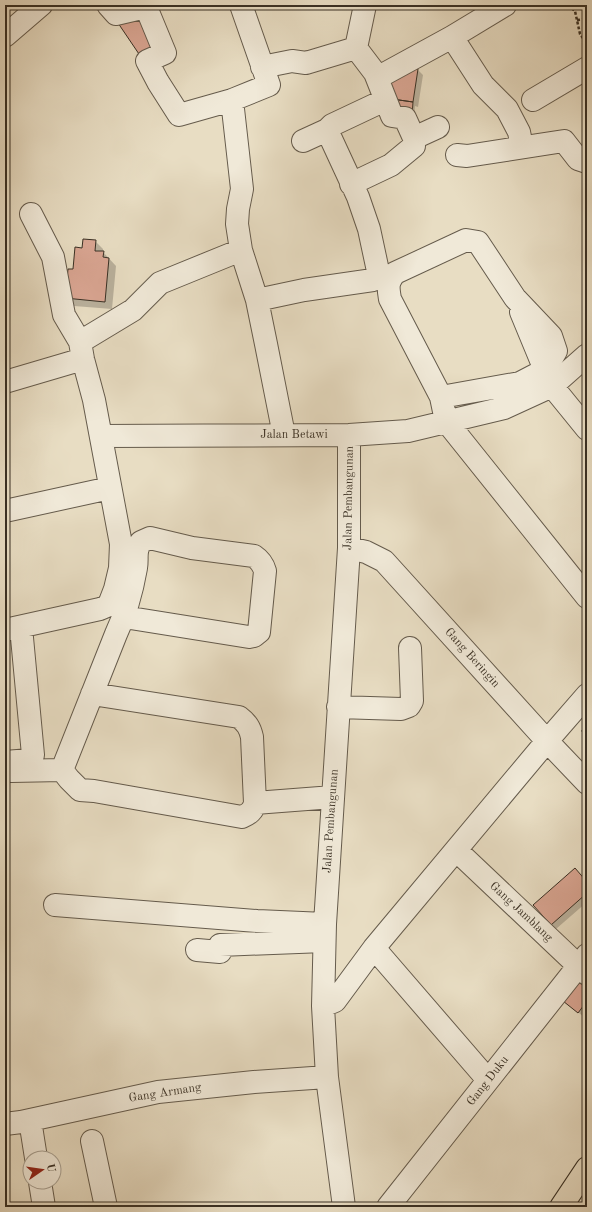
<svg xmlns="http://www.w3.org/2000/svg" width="592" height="1212" font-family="'Old Standard TT',serif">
<rect width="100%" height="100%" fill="#e8ddc3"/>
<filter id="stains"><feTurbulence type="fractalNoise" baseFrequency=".005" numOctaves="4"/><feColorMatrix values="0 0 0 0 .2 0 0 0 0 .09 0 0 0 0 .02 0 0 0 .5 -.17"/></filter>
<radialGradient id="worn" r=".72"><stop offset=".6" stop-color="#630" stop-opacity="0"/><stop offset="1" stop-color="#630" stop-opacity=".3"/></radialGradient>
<path fill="#0003" d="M418,70L423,75L418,107L415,106L414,118L395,115Z
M95,241L103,249V252L116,266L112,309L74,306L66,298L74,270L83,249Z
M587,882V902L556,929L551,924Z
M587,985V1012L584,1017L564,1001Z"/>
<path fill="#d9a592" stroke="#393024" d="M146,11L161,50L141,57L118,23Z
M399,66L418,69L413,102L385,98L392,70Z
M385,98L413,102L412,116Z
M83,239L96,240L95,251H104L103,257L109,258L105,302L65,298L68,269H73L75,247L82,248Z
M575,868L587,882V893L551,925L533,905Z
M580,978L587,984V1001L578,1013L563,1001Z"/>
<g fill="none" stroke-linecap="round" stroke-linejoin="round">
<g stroke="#655b4c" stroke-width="24">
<path id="minor" d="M108,5L116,14L146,7L165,53L147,61L158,82L179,115L232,100L269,85L241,5
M5,36L41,5
M452,37L483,85L507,109L519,132L522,147
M262,67L292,61L306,63L356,48
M377,78L452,37L505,5
M232,100L242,189L238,209L237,224L241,250L257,300L266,344L284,435
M533,100L587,68
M414,138L438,127
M303,141L327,130L332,125L385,100
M457,155L467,156L564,141L578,159L587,162
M351,184L391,165L414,146V138L405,118L392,116L375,73L356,48L365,5
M257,300L304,290L373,280L378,276V271L369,229L358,197L327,130
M80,342L133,310L160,283L241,250
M545,370L556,351L551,336L515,298L478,242L466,240L395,273C387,283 388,287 390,299L441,397L446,421L587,597
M5,382L83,359
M552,386L587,429
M441,397L520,383L545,370L521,312
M101,436L349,435L408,431L504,408L552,386L587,355
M5,511L110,488
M349,548L366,552L384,561L547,741L587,783
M5,630L100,609L107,606L110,602L115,589L120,568L121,544L94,400L83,359L80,342L64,315L53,257L31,214
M92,694L239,717C247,723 250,728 252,737L255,803
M338,707L401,709L409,706L412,701L410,648
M5,762L30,760L33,755L21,627
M62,770L116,634C126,613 132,591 136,568C138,558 134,550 141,542L150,538L192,548L254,556C260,560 263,564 265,571L259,632L254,636L249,637L124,617
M62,770L69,779L80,790L94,791L242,817C249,814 253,811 255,803L333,797
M11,771L62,770
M456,850L587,974
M55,905L257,921L325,924
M374,948L488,1080
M197,950L220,952V945L324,941
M323,1006L335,1001L374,948L547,741L587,695
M30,1120L36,1158
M5,1124L21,1122L158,1092L254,1082L327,1077
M92,1141L106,1207
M40,1182L44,1207
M344,1207L327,1077L323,1006L325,924L349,548V435
M388,1207L587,955"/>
</g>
<g stroke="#393024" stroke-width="24">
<path id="major" d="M561,1207L587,1168"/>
</g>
<path stroke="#393024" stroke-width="2.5" stroke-dasharray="3 2" stroke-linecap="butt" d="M568,5L575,11L580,34L587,44
M577,20L587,19
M582,730L587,735"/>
<use href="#minor" stroke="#f0e9d8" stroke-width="22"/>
<use href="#major" stroke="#e8ddc3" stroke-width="22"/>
</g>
<g text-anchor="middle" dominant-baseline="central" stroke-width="4" stroke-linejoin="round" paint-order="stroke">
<g font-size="12" fill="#393024" stroke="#f0e9d8">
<text x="294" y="435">Jalan Betawi</text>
<text transform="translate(349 498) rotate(-89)">Jalan Pembangunan</text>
<text transform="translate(472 658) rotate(48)">Gang Beringin</text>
<text transform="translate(331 821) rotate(-86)">Jalan Pembangunan</text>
<text transform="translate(521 912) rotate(43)">Gang Jamblang</text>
<text transform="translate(488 1081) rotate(-52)">Gang Duku</text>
<text transform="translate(165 1093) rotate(-9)">Gang Armang</text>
</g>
</g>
<rect width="592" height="1212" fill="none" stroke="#e8ddc3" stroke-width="20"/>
<rect x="6" y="6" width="580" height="1200" fill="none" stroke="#393024" stroke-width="2"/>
<rect x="10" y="10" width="572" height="1192" fill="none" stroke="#393024"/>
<g transform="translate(42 1170) rotate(77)"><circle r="19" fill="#f0e9d8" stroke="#a79f90"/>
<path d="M0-3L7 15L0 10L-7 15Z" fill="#8f2418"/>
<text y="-6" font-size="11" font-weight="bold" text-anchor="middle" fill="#393024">U</text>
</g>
<rect width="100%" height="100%" filter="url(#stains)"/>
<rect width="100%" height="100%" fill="url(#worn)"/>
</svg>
